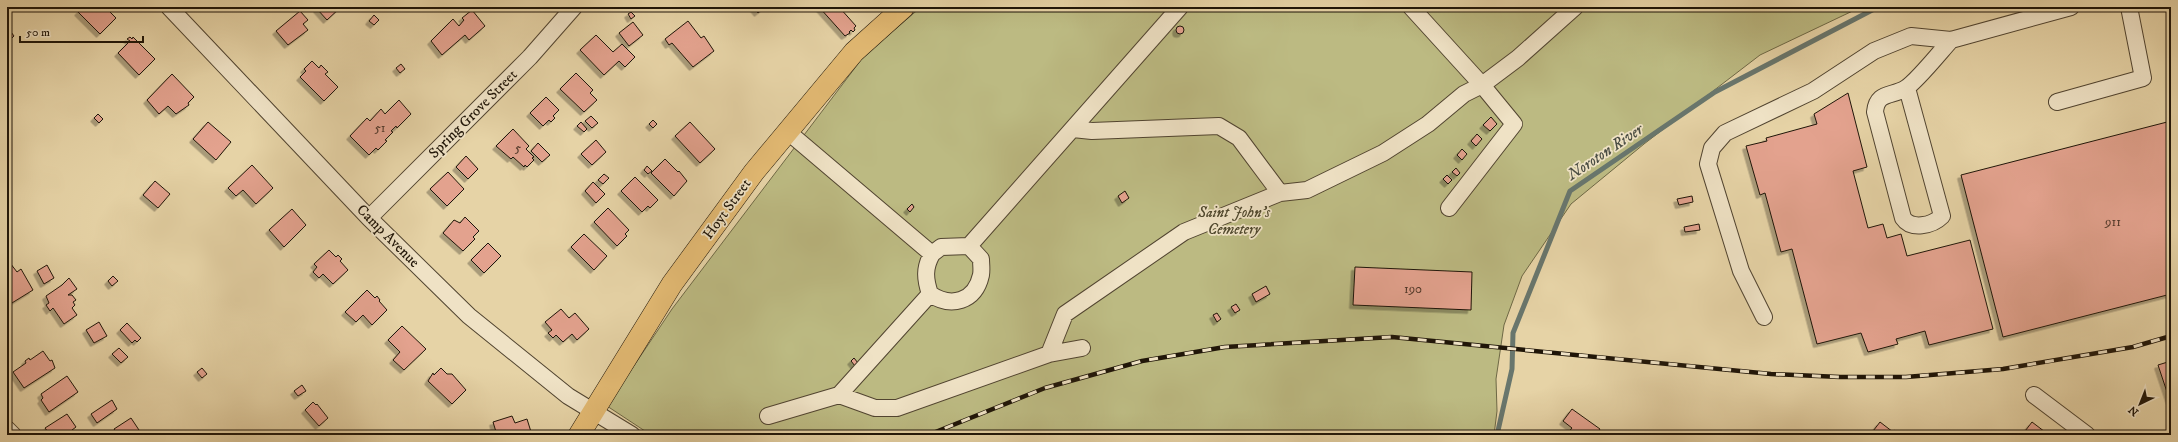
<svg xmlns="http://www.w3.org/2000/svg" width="2178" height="442" font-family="'IM FELL DW Pica',serif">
<defs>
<filter id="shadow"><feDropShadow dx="-3.5" dy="3.5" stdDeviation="0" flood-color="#0004"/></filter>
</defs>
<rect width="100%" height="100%" fill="#e6d3a6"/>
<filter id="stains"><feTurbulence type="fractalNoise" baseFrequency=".005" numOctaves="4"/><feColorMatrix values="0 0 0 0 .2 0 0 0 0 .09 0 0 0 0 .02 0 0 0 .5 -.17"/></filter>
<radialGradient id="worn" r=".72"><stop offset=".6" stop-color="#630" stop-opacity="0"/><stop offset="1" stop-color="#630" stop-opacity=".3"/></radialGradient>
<path fill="#bcba82" stroke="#6e6845" d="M921,7H1861L1760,55L1644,144L1571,204L1522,276L1504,325L1496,379L1497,411L1494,435H651L607,406L672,309L864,56Z"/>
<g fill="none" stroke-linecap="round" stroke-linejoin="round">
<path stroke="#68766d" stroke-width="5" d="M1497,435L1512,369L1513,333L1570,191L1715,92L1878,7"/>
</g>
<path fill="#e3a28e" stroke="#1f1508" filter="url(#shadow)" d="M83,7H105L116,18L100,34L78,12Z
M319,7H341L327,20L317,9Z
M753,7H765L758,13Z
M819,7H839L856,26L854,28L855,30L853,32L851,30L849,32L850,33L845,36Z
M472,10L485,26L469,40L465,35L442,55L431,41L453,19L459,26L464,20L462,18Z
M300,11L308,20L303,24L308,30L288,45L276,31Z
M631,12L635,16L631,19L628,14Z
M374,15L379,20L374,25L369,21Z
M688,21L701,38L704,36L714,51L693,67L672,43L669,45L665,39Z
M633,22L643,35L629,46L619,33Z
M1176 30a4 4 0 1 1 8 0a4 4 0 1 1-8 0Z
M11,32L14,36L10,40L7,35Z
M596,35L613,52L622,44L635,57L625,67L619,61L604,75L580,50Z
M130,37L132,39L133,37L155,59L139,75L118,53L130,41L127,39Z
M312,61L319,68L321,65L328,72L325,74L338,87L324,101L300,77L306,71L304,69Z
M401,64L405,69L400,73L396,68Z
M576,73L593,90L590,93L597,100L584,112L560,89Z
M172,74L194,97L188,103L189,105L176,114L168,106L159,114L147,100Z
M1848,93L1867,167L1853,171L1868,228L1883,224L1887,238L1901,234L1907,256L1970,240L1993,329L1929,345L1925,331L1896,339L1898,344L1868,352L1861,333L1817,344L1792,249L1781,252L1765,193L1760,195L1746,146L1767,141L1766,138L1817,124L1814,114Z
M546,97L559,110L553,116L555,118L551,122L549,120L543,126L530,113Z
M399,100L411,114L397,128L396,126L391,131L393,132L385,140L387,141L378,150L376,148L369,155L350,136L367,118L370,121L381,109L385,114Z
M98,114L103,119L99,123L94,118Z
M591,116L598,123L592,128L585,121Z
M1491,117L1497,124L1490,131L1483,125Z
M653,120L657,124L653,128L649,124Z
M2171,121V294L2003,337L1961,175Z
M208,122L231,142L216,160L193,139Z
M581,122L587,129L584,132L577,126Z
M690,122L715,149L700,163L675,136Z
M513,129L529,146L526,149L534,157L532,158L534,160L527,167L525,165L524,167L513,157L511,159L496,146Z
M1477,134L1482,139L1476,146L1471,141Z
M596,140L606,152L592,165L581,154Z
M538,143L550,155L542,162L531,151Z
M1462,149L1467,154L1462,160L1457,155Z
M466,156L478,169L468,179L456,167Z
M665,159L678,172L679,171L687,181L674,196L651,173Z
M252,165L273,188L256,204L243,190L236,196L228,188Z
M647,166L652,171L648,174L644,170Z
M1456,168L1460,173L1457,176L1452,172Z
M448,172L464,189L447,206L430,189Z
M604,174L609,178L603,184L598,180Z
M1447,175L1452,180L1448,184L1443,179Z
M635,177L658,200L650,208L648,206L642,212L621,191Z
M155,181L170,194L158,208L143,195Z
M593,182L605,194L596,203L585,191Z
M1125,191L1129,198L1122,203L1118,196Z
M1692,196L1693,202L1679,205L1677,199Z
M912,204L914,207L910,212L907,209Z
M608,208L629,230L625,234L627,236L617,246L594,222Z
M292,209L306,225L284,247L269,230Z
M465,217L479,231L473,237L475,239L463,251L443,233L454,220L460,223Z
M1699,224L1700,230L1685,232L1684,227Z
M584,234L607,256L594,270L571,247Z
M488,243L501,256L484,273L471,260Z
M329,250L336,257L338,255L342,259L340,261L348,270L333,284L323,274L319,278L313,272L317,267L314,264Z
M7,259L17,272L21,269L33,290L7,306V278L9,277L7,273Z
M47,265L54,278L44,284L37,271Z
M1355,267L1472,272L1471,310L1353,305Z
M113,276L118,281L112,286L108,281Z
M69,278L77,289L68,295H72L76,300L73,302L75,305L72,308L77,315L64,324L53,308L50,311L46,305L49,303L46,296L62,285Z
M1266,286L1270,294L1256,302L1252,294Z
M367,290L375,298L377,296L380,300L379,301L387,310L372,325L363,315L356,322L345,312Z
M1236,304L1240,310L1235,313L1231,307Z
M561,309L569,318L575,313L589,329L577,340L572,334L563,342L556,335L553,338L548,333L552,330L545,322Z
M1217,313L1221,319L1217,322L1213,315Z
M99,322L107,336L94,343L86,330Z
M127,323L141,338L137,342L135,340L132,343L120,330Z
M402,326L426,349L404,370L393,360L400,352L388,340Z
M119,348L128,357L121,363L112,354Z
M43,351L50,361L52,360L55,368L24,388L13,372L26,363L25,361L29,358L30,360Z
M854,358L858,363L855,366L851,361Z
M2171,361V401H2170L2158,365Z
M202,368L207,374L202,378L197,372Z
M441,368L447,374H452L466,390L452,404L428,381L433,373L434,375Z
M67,376L78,392L49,412L41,400L43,398L41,394Z
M302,385L306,391L298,396L294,391Z
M112,400L117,409L97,423L91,414Z
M313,402L316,405L317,404L328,418L319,426L305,410Z
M1572,409L1600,429L1596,435H1566L1572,428L1563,421Z
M67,414L76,427L72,430L75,435H44L48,432L45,428Z
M512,416L515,423L527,419L532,435H497L493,422Z
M131,418L141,433L118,435L114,429Z
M1880,422L1893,432L1894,430L1900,435H1870Z
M2032,422L2049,435H2022Z
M1942,431H1945L1951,435H1938Z"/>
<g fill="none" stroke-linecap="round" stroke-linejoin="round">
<g stroke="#514430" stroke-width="18">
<path id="minor" d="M169,7L369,218L469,316L568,396L632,435
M1411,7L1482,85L1518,58L1575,7
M1907,88L1942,216C1932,226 1911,230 1903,218L1875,112C1877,91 1892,97 1906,88C1917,81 1941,51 1951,40
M2057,102L2143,78L2129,7
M1073,129L1092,131L1219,126L1239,138L1280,193L1307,190L1383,153L1428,124L1464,94L1482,85L1514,124L1449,208
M369,218L530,57L574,7
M932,254L941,247L969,246L1180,7
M930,294C951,308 975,302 981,275C982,270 981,264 981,259L969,246
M1764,317L1741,271L1708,164L1712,148L1725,133L1813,91L1874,51L1911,36L1951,40L2071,7
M1049,354L1065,314L1184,232L1280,193
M839,395L875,408H897L1049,354L1082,348
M2034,395L2087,435
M768,416L839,395L930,294C925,279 924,268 932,254L787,131
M7,429L13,435"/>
</g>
<g stroke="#1f1508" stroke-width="22">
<path id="major" d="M579,435L672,284L754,172L854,52L904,7"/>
</g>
<use href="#minor" stroke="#efe2c5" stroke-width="16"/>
<use href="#major" stroke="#e3ba73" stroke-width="21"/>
<g stroke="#1f1508" stroke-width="4.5">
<path id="rail" d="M928,435L1045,388L1142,361L1225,347L1392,337L1771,374L1840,377H1906L2003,369L2133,347L2171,336"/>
</g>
<use href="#rail" stroke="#efe2c5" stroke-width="3" stroke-dasharray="9" stroke-linecap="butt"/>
</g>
<g text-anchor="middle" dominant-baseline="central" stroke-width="3.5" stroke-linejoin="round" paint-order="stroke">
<g font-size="13" fill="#50382a">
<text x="380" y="128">51</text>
<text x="518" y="148">5</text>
<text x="2113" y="222">911</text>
<text x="1413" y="289">190</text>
</g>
<g font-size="15" fill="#1f1508" stroke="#efe2c5">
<text transform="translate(473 114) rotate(-45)">Spring Grove Street</text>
<text transform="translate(727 209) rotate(-54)">Hoyt Street</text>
<text transform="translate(388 236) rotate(45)">Camp Avenue</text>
</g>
<g font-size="15" font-style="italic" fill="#4e472d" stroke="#efe2c5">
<text x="1234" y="212">Saint John's<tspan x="1234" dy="17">Cemetery</tspan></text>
</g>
<g font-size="16" font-style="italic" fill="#4a4d43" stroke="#efe2c5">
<text transform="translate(1605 152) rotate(-34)">Noroton River</text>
</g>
</g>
<rect width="2178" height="442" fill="none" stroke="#e6d3a6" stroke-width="24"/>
<rect x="8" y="8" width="2162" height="426" fill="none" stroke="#1f1508" stroke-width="2"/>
<rect x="12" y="12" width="2154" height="418" fill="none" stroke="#1f1508"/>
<g transform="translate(2140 404) rotate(223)" stroke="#efe2c5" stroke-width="3" paint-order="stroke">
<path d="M0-3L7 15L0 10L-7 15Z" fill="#1f1508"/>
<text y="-6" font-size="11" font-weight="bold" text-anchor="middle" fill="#1f1508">N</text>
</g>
<path d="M20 36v6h123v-6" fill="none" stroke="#1f1508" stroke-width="2"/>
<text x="26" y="36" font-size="12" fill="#1f1508" stroke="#efe2c5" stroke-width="3" paint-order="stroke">50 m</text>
<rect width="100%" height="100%" filter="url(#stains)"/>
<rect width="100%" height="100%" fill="url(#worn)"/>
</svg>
